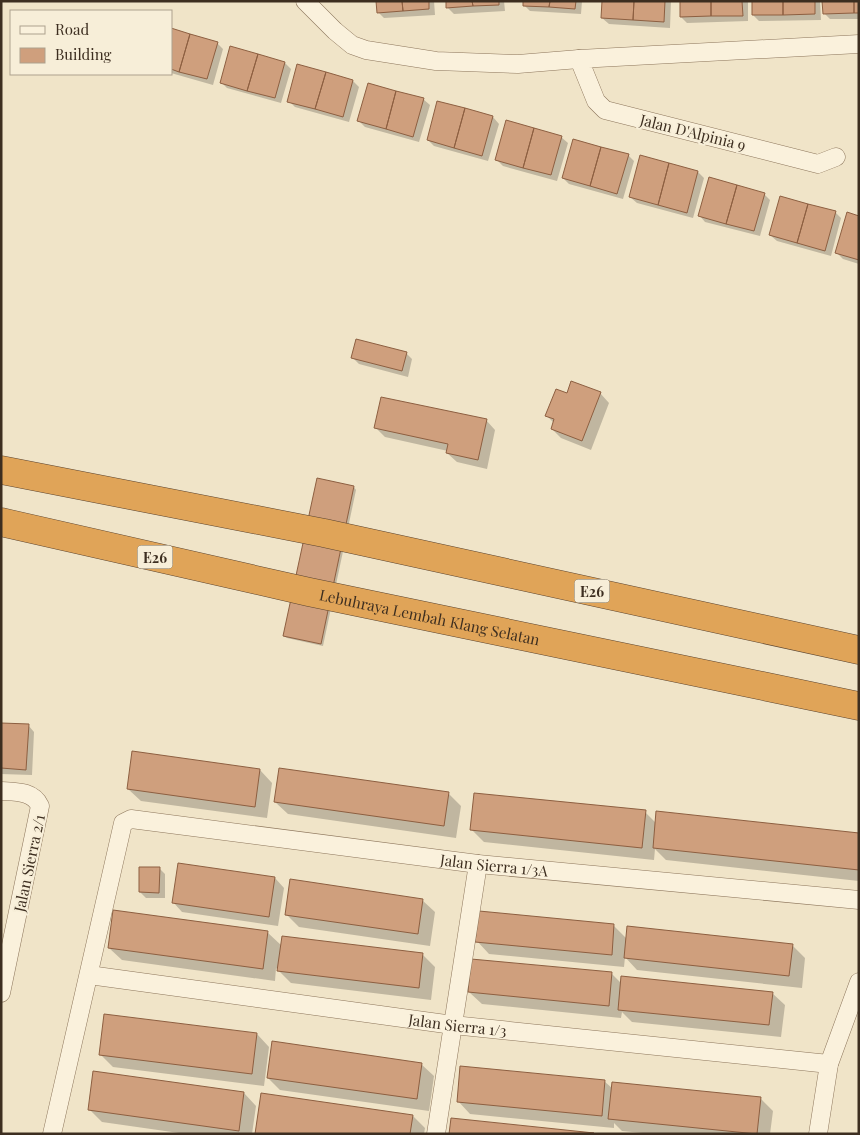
<svg xmlns="http://www.w3.org/2000/svg" width="860" height="1135" font-family="'Playfair Display',serif">
<rect width="100%" height="100%" fill="#f0e4c8"/>
<path fill="#0003" d="M377,1H434L435,15L384,18L378,12Z
M447,1H504L505,11L454,14L448,8Z
M524,1H582L581,14L530,11L524,5Z
M603,1H671L670,28L609,24L602,18Z
M681,1H748V21L687,23L681,17Z
M753,1H820L821,20L759,21L753,15Z
M859,1V19H830L824,13Z
M171,30L217,43L223,49L213,85L171,73Z
M285,63L291,69L281,103L227,88L221,82Z
M353,81L359,87L349,122L295,107L289,101Z
M423,99L430,105L419,142L365,127L359,121Z
M493,117L499,124L488,161L434,146L428,140Z
M561,137L568,143L557,181L503,166L497,160Z
M628,155L634,161L623,199L569,184L563,178Z
M698,172L704,178L693,218L637,203L630,197Z
M764,194L770,200L760,236L705,222L699,215Z
M835,212L841,218L831,256L777,241L770,235Z
M859,217V264L843,259L837,253Z
M406,353L412,359L408,377L359,364L353,358Z
M600,393L609,403L591,450L561,438L552,429L554,423L547,416L567,395Z
M486,420L495,430L487,469L457,462L447,453L448,451L385,437L376,428Z
M354,487L356,490L323,646L287,638L284,636Z
M1,724L28,725L34,732L32,775L1,774Z
M260,770L272,783L267,818L141,801L128,789Z
M449,794L461,806L456,838L288,814L275,802Z
M645,812L656,823L859,834V881L666,860L655,849L654,860L484,842L471,829Z
M159,868L165,874V898H146L140,892Z
M275,878L284,888L278,926L182,912L173,902Z
M422,900L435,912L430,946L299,927L287,915Z
M614,926L627,939L792,945L805,958L802,988L637,970L625,957L624,967L489,954L477,941Z
M267,932L282,946L422,954L435,967L431,1000L291,983L276,968L275,981L122,960L109,948Z
M612,974L622,984L772,993L785,1005L781,1037L632,1022L622,1012L621,1018L482,1004L469,992Z
M257,1034L269,1047L264,1086L113,1067L100,1054Z
M421,1064L434,1076L429,1111L280,1090L268,1078Z
M604,1081L613,1089L760,1098L773,1111L770,1134H653L622,1131L614,1123V1128L470,1114L458,1101Z
M244,1093L256,1106L252,1134H186L102,1122L89,1109Z
M413,1116L425,1128L424,1134H257Z
M452,1120L588,1134H451Z"/>
<path fill="#cf9f7d" stroke="#8d5f41" d="M376,1H402L403,11L377,13Z
M402,1H429V9L403,11Z
M446,1H472L473,6L446,8Z
M472,1H499V5L473,6Z
M523,1H550L549,7L523,6Z
M550,1H576L575,9L549,7Z
M602,1H634L633,20L601,18Z
M634,1H665L664,22L633,20Z
M680,1H711V16L680,17Z
M711,1H742L743,16H711Z
M752,1H783V15H752Z
M783,1H815V14L783,15Z
M822,1H854V13L823,14Z
M854,1H859V13H854Z
M171,28L190,34L179,72L171,69Z
M190,34L218,42L207,79L179,72Z
M230,46L258,54L247,91L220,83Z
M258,54L285,62L275,98L247,91Z
M297,64L326,72L315,109L287,102Z
M326,72L353,80L343,117L315,109Z
M368,83L396,91L386,129L357,121Z
M396,91L424,98L413,137L386,129Z
M437,101L465,108L454,148L427,140Z
M465,108L493,116L482,156L454,148Z
M506,120L534,128L523,168L495,160Z
M534,128L562,136L551,175L523,168Z
M573,139L601,147L590,186L562,178Z
M601,147L629,154L617,194L590,186Z
M640,155L669,163L658,205L629,197Z
M669,163L698,171L687,213L658,205Z
M709,177L737,185L726,224L698,216Z
M737,185L765,193L754,231L726,224Z
M780,196L808,204L797,243L769,235Z
M808,204L836,211L825,251L797,243Z
M847,212L859,216V260L835,253Z
M356,339L407,352L402,371L351,358Z
M571,381L601,392L582,441L551,429L554,419L545,416L556,389L567,393Z
M381,397L487,419L478,460L446,453L448,444L374,428Z
M317,478L354,486L321,644L283,636Z
M1,723L29,724L26,770L1,768Z
M132,751L260,769L255,807L127,789Z
M279,768L449,792L444,826L274,802Z
M474,793L646,810L642,848L470,830Z
M656,811L859,833V870L653,848Z
M178,863L275,877L269,917L172,903Z
M139,867H160L159,893L139,892Z
M290,879L423,899L418,934L285,915Z
M113,910L268,931L263,969L108,948Z
M479,911L614,924L612,955L475,942Z
M627,926L793,944L789,976L624,958Z
M282,936L423,953L419,988L277,971Z
M471,959L612,972L609,1006L468,992Z
M621,976L773,992L769,1025L618,1010Z
M104,1014L257,1033L252,1074L99,1055Z
M272,1041L422,1063L417,1099L267,1078Z
M460,1066L605,1080L602,1116L457,1102Z
M93,1071L244,1092L239,1131L88,1110Z
M612,1082L761,1097L757,1134L608,1119Z
M261,1093L413,1115L410,1134H255Z
M451,1118L594,1133L449,1134Z"/>
<g fill="none" stroke-linecap="round" stroke-linejoin="round">
<g stroke="#8d765c" stroke-width="19">
<g id="minor">
<path d="M305,1L335,31L352,45L366,50L436,61L518,64L579,59"/>
<path d="M836,157L818,164L605,110L596,101L579,59L859,44"/>
<path d="M1,791C17,792 33,791 40,806L1,993"/>
<path id="s1" d="M89,975L453,1025L829,1064"/>
<path id="s2" d="M52,1134L123,823L131,819L478,864L859,900"/>
<path d="M436,1134L478,864"/>
<path d="M818,1134L829,1064L859,982"/>
</g>
</g>
<g stroke="#5b4430" stroke-width="29">
<g id="motorway">
<path d="M1,470L324,533L859,650"/>
<path id="s3" d="M1,522L309,592L859,706"/>
</g>
</g>
<use href="#minor" stroke="#faf1dc" stroke-width="18"/>
<use href="#motorway" stroke="#e0a458" stroke-width="28"/>
</g>
<g text-anchor="middle" dominant-baseline="central" stroke-width="4" stroke-linejoin="round" paint-order="stroke">
<g fill="#f7eed8" stroke="#756857" stroke-width="1">
<rect x="137.5" y="545.5" width="35" height="23" rx="4"/>
<rect x="574.5" y="579.5" width="35" height="23" rx="4"/>
</g>
<g font-size="14" font-weight="bold" fill="#3d2e20">
<text x="155" y="557">E26</text>
<text x="592" y="591">E26</text>
</g>
<g font-size="15" fill="#3d2e20" stroke="#f7eed8">
<text transform="translate(693 132) rotate(14)">Jalan D'Alpinia 9</text>
<text stroke="none"><textPath href="#s3" startOffset="439">Lebuhraya Lembah Klang Selatan</textPath></text>
<text transform="translate(29 863) rotate(-78)">Jalan Sierra 2/1</text>
<text stroke="none"><textPath href="#s2" startOffset="694">Jalan Sierra 1/3A</textPath></text>
<text stroke="none"><textPath href="#s1" startOffset="372">Jalan Sierra 1/3</textPath></text>
</g>
</g>
<rect width="860" height="1135" fill="none" stroke="#3d2e20" stroke-width="5"/>
<rect x="10" y="10" width="162" height="65" fill="#f7eed8" stroke="#ada18e"/>
<rect x="20" y="26" width="25" height="8" fill="#faf1dc" stroke="#ada18e"/>
<text x="55" y="35" font-size="15" fill="#3d2e20">Road</text>
<rect x="20" y="48" width="25" height="15" fill="#cf9f7d" stroke="#ada18e"/>
<text x="55" y="60" font-size="15" fill="#3d2e20">Building</text>
</svg>
